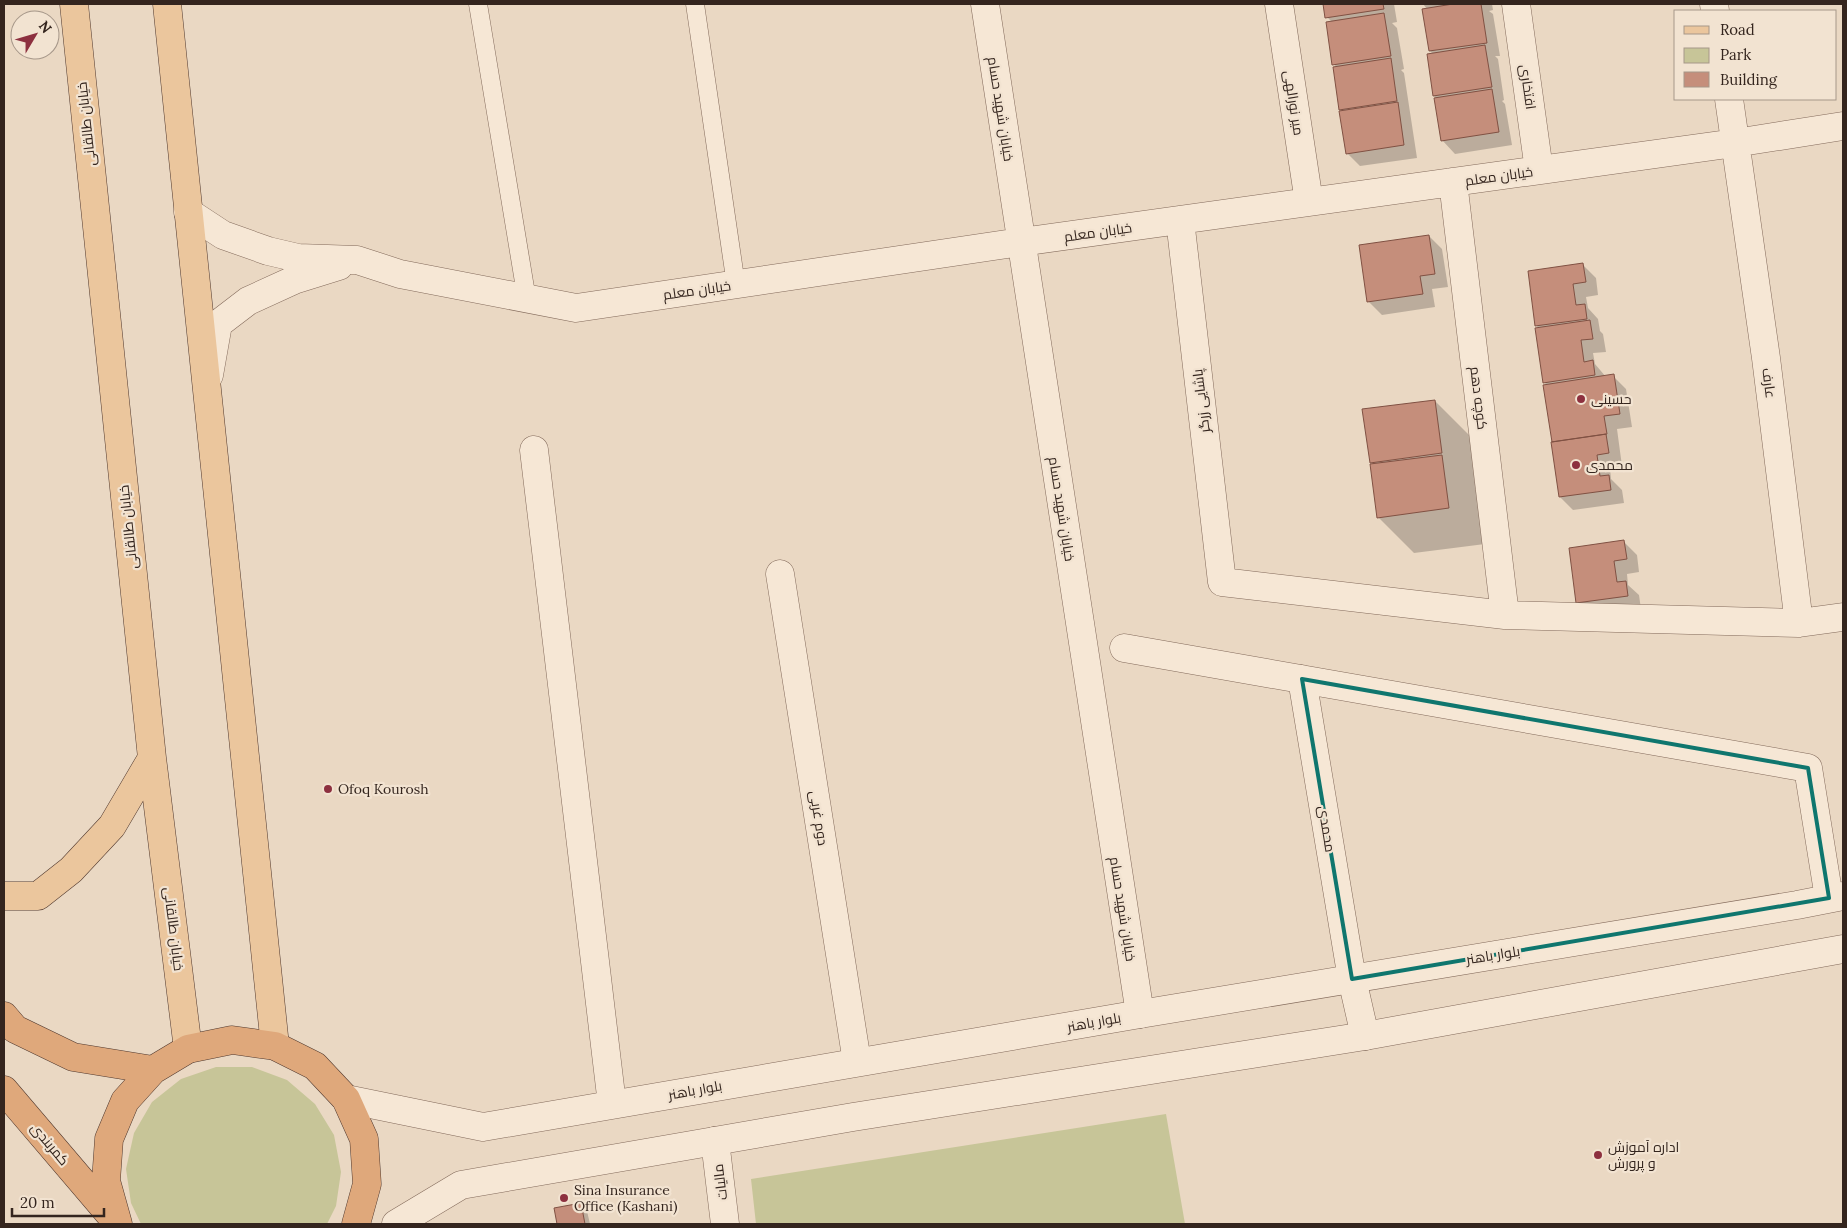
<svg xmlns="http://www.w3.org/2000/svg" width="1847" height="1228" font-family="Lora,Cairo,serif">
<rect width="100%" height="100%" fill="#ead8c3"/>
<path fill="#c7c598" d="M216,1067H252L287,1080L315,1104L334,1135L341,1172L336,1206L327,1224H141L131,1203L126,1169L134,1133L152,1102L181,1079Z
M1166,1114L1185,1224H756L751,1179Z"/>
<path fill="#0003" d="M1324,4H1394L1397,22L1392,23L1397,28L1404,69L1401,70L1404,73L1417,158L1360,166L1347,153L1337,68L1334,64L1332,22L1327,17Z
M1423,4H1492L1493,10L1489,11L1493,14L1500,56H1495L1498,59L1504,100L1502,101L1505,104L1512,145L1455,154L1442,140L1437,99L1434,96L1433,54L1430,51L1427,9Z
M1429,236L1442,249L1448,287L1432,289L1435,307L1382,315L1368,301Z
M1583,265L1596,278L1598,295L1586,297L1588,308L1598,319L1600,331L1603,334L1606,352L1593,353L1595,364L1606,377L1613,376L1626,389L1632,427L1617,429L1622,466L1610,468L1611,479L1622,490L1624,503L1573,510L1560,497L1547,385L1544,382L1539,329L1537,326L1529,272Z
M1435,401L1471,437L1477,489H1475L1478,492L1485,544L1414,553L1378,517L1374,465L1371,462Z
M1623,541L1637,555L1639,572L1627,574L1628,585L1639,595L1641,609L1590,616L1577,602Z
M581,1204L587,1211L590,1224H558L555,1209Z"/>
<path fill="#c58e7b" stroke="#805143" d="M1323,4H1383L1384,9L1325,18Z
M1453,4H1481L1487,43L1429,51L1422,9Z
M1384,13L1391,56L1332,65L1326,22Z
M1485,45L1492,87L1433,96L1427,54Z
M1391,58L1397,101L1339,110L1333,67Z
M1492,89L1499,132L1441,141L1434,98Z
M1398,102L1404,145L1346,154L1339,111Z
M1429,235L1435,274L1420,276L1423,294L1367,302L1359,245Z
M1583,263L1586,282L1573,284L1576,305L1585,304L1587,319L1535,326L1528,271Z
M1590,320L1593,339L1581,340L1584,362L1593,360L1595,375L1543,383L1535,328Z
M1614,374L1620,414L1604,416L1607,434L1552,442L1543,385Z
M1435,400L1442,453L1370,463L1362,409Z
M1606,434L1609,453L1597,455L1600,476L1609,475L1611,490L1559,497L1551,442Z
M1442,455L1449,508L1377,518L1370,464Z
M1624,540L1627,559L1614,561L1617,582L1626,581L1628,596L1576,603L1569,548Z
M581,1203L585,1224H557L554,1208Z"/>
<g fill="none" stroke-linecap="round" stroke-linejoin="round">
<g stroke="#836a5b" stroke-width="19">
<path id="service" d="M478,4L527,300
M695,4L736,285"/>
</g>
<g stroke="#836a5b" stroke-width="29">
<path id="minor" d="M985,4L1140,1014
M1279,4L1309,202
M1516,4L1539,170
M1714,4L1715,11
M1729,99L1766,358L1799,623
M1453,182L1505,615
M188,212L223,235L268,251L298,258L357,260L400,274L576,308L1021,242L1735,143L1843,126
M1180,220L1222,582L1505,615L1799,623L1843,617
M209,375L218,324L248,301L294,280L339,266
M534,450L612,1104
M780,574L857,1062
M1124,648L1808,768L1829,898
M1302,679L1352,979L1365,1036
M715,1141L725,1224"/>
</g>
<g stroke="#836a5b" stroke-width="29">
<path id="tertiary" d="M346,1099L483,1127L1140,1014L1797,905L1843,896
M396,1224L461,1185L853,1117L1365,1036L1843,949"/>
</g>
<g stroke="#51392f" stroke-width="29">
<path id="primary" d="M74,4L152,758L188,1049
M167,4L275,1046
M4,896H38L71,870L112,826L152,758"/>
</g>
<g stroke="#51392f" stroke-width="29">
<path id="trunk" d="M4,1016L15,1029L73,1057L153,1070
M4,1090L113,1218
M118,1224L106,1181L109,1139L125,1101L153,1070L188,1049L232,1040L275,1046L315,1066L346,1099L364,1139L367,1184L356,1224"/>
</g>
<use href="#service" stroke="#f6e7d5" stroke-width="18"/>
<use href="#minor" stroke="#f6e7d5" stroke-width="28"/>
<use href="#tertiary" stroke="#f6e7d5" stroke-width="28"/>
<use href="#primary" stroke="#ebc69d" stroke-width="28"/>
<use href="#trunk" stroke="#dfa87b" stroke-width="28"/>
</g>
<path fill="none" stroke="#0f766e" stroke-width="4" stroke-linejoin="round" d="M1302,679L1808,768L1829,898L1352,979Z"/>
<g fill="#8d303f" stroke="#f2e3d1" stroke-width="2">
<circle cx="1581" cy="399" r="5"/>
<circle cx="1576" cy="465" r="5"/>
<circle cx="328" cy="789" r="5"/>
<circle cx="1598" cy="1155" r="5"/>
<circle cx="564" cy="1198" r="5"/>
</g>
<g text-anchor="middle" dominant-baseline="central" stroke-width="4.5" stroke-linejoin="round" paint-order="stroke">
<g font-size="14" fill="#34251e" stroke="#f2e3d1">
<text transform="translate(1528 87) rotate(82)">افتخاری</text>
<text transform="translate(1294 103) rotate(81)">میر نورالهی</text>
<text transform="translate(1001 109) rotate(81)">خیابان شهید حسام</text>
<text transform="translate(86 124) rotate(-96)">خیابان طالقانی</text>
<text transform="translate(1499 176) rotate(-8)">خیابان معلم</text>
<text transform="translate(1098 232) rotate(-8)">خیابان معلم</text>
<text transform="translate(697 290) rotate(-8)">خیابان معلم</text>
<text transform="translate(1769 383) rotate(83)">عارف</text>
<text transform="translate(1479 398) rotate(83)">کوچه دهم</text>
<text transform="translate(1201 401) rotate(-97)">پاشایی زرگر</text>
<text transform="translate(1062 509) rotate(81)">خیابان شهید حسام</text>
<text transform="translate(128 527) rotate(-96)">خیابان طالقانی</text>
<text transform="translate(819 818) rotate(81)">دوم غربی</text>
<text transform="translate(1327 829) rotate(81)">محمدی</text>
<text transform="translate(1123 909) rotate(81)">خیابان شهید حسام</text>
<text transform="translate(174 929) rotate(83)">خیابان طالقانی</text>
<text transform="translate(1493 955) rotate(-9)">بلوار باهنر</text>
<text transform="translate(1094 1022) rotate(-10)">بلوار باهنر</text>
<text transform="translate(695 1090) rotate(-10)">بلوار باهنر</text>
<text transform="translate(50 1144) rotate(50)">کمربندی</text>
<text transform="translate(720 1182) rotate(-97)">مالیات</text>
</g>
<g font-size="14" fill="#34251e" stroke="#f2e3d1" text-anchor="start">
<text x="1591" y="399">حسینی</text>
<text x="1586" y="465">محمدی</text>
<text x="338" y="789">Ofoq Kourosh</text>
<text x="1608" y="1147">اداره آموزش<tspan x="1608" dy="16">و پرورش</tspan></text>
<text x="574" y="1190">Sina Insurance<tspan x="574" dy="16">Office (Kashani)</tspan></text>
</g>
</g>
<rect width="1847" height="1228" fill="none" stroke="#34251e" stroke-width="10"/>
<rect x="1674" y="10" width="162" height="90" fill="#f2e3d1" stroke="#a69789"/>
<rect x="1684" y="26" width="25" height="8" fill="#ebc69d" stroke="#a69789"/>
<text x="1720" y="35" font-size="15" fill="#34251e">Road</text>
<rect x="1684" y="48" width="25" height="15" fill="#c7c598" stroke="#a69789"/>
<text x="1720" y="60" font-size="15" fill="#34251e">Park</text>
<rect x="1684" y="72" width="25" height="15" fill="#c58e7b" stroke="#a69789"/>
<text x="1720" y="85" font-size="15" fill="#34251e">Building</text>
<g transform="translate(35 35) rotate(52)"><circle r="24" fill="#f2e3d1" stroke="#a69789"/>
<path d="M0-4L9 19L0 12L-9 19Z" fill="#8d303f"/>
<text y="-8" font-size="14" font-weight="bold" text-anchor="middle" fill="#34251e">N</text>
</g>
<path d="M12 1208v8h92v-8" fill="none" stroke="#34251e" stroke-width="2.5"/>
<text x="20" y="1208" font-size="15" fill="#34251e" stroke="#f2e3d1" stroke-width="4" paint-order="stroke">20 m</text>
</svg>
